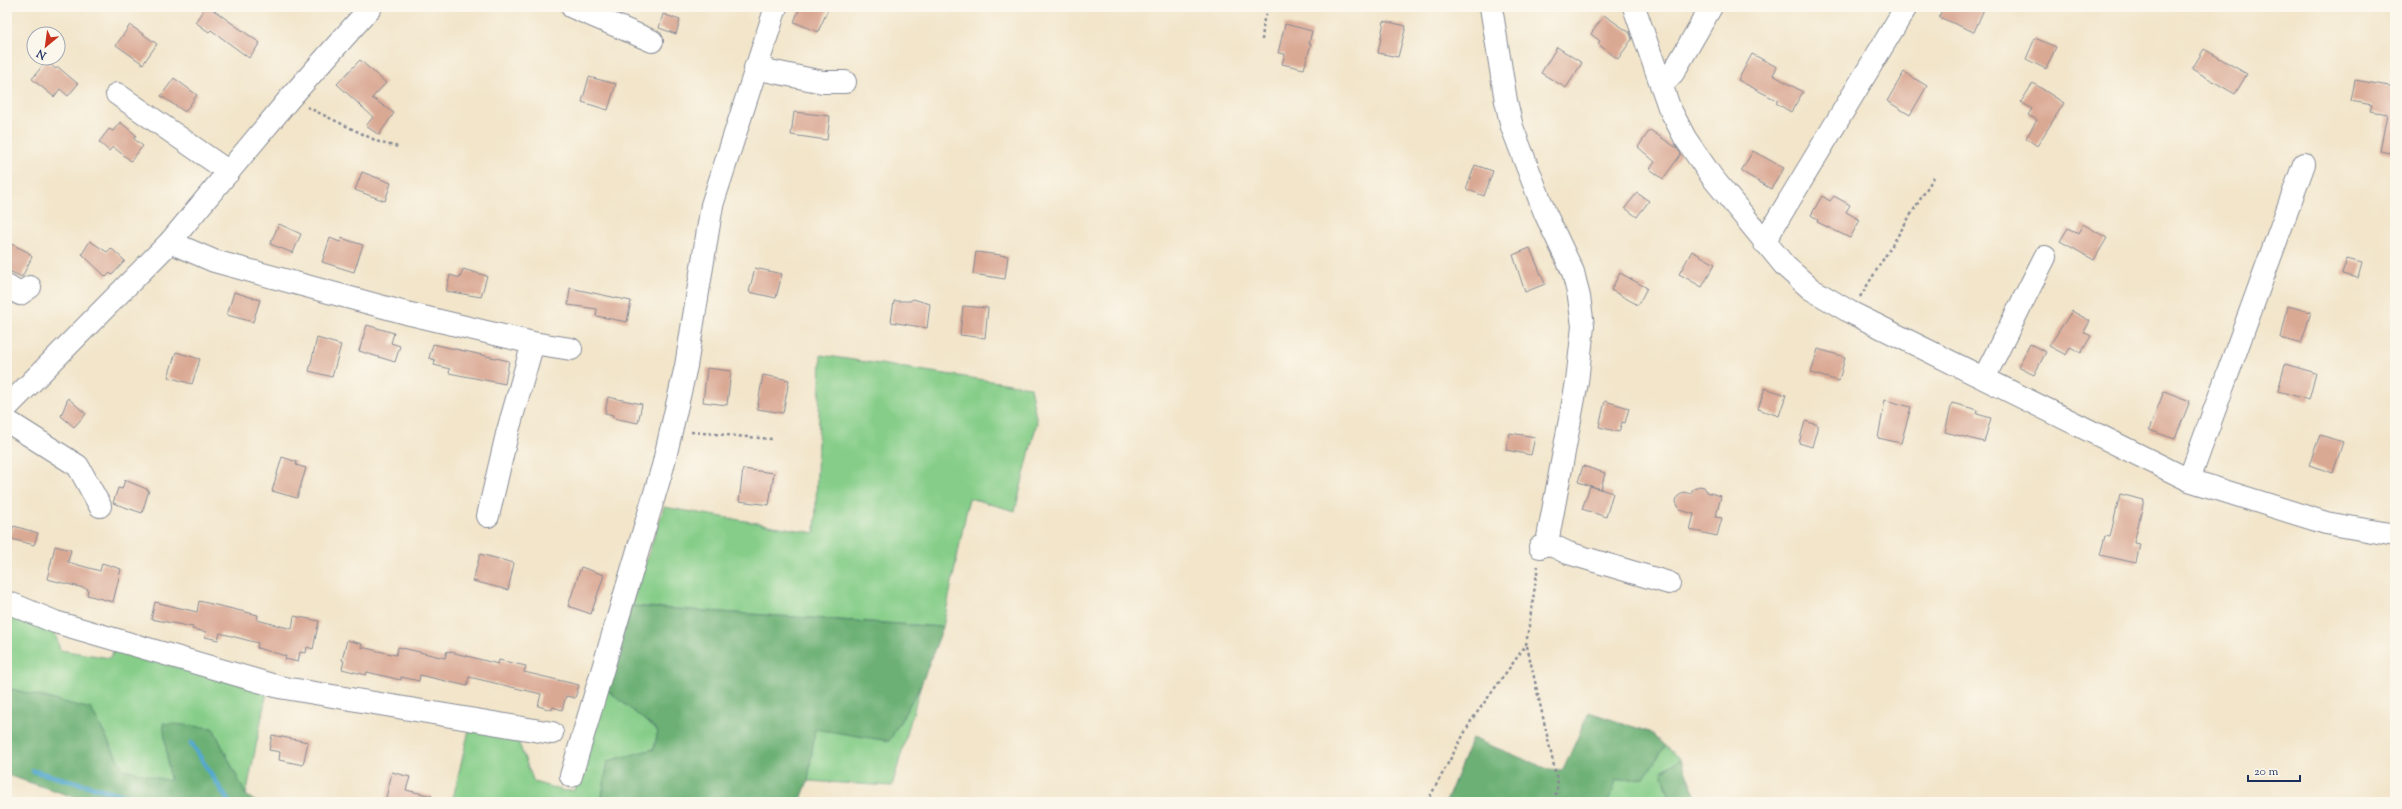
<svg xmlns="http://www.w3.org/2000/svg" width="2402" height="809" font-family="'Sorts Mill Goudy',serif">
<rect width="100%" height="100%" fill="#fbf7ec"/>
<filter id="ink" filterUnits="userSpaceOnUse"><feTurbulence type="fractalNoise" baseFrequency=".025" numOctaves="2"/><feDisplacementMap in="SourceGraphic" scale="8" xChannelSelector="R" yChannelSelector="G"/><feConvolveMatrix kernelMatrix="1 2 1 2 8 2 1 2 1" color-interpolation-filters="sRGB"/></filter>
<filter id="wash" filterUnits="userSpaceOnUse"><feTurbulence type="fractalNoise" baseFrequency=".012" numOctaves="4" result="noise"/><feDisplacementMap in="SourceGraphic" scale="16" xChannelSelector="R" yChannelSelector="G"/><feGaussianBlur stdDeviation="0.9" result="paint"/><feColorMatrix in="noise" values="0 0 0 0 0 0 0 0 0 0 0 0 0 0 0 0 0 1.4 0 .05"/><feComposite in="paint" operator="in"/></filter>
<g filter="url(#wash)">
<rect width="100%" height="100%" fill="#f2e5ca"/>
<path fill="#85cd88" stroke="#507e73" d="M821,355L1030,387L1037,422L1015,511L969,498L943,627L631,606L664,507L815,533Z
M7,615L54,629L60,650L110,658L115,648L267,692L246,795L213,728L170,782L123,769L91,709L7,688Z
M921,685L892,786L808,781L815,728L889,741Z
M606,689L658,731L654,749L608,761L601,802H452L469,730L514,731L534,782L564,791L575,790Z
M1665,746L1681,759L1662,771L1671,802H1609L1616,780L1644,778Z"/>
<path fill="#6cb074" stroke="#447069" d="M631,606L943,627L921,685L889,741L815,729L808,781L800,802H601L608,761L654,749L658,731L606,689Z
M7,688L91,709L123,769L170,781L163,723L213,728L246,795L256,802H89L7,775Z
M1589,712L1649,732L1665,746L1644,778L1616,780L1609,802H1446L1472,738L1548,769L1563,770Z
M1681,759L1698,802H1671L1662,771Z"/>
<g fill="none" stroke-linecap="round" stroke-linejoin="round">
<path stroke="#52a8ce" stroke-width="5" d="M191,743L229,802
M33,771L149,802"/>
</g>
<g id="blocks">
<path fill="#daa994" d="M206,7H209L260,43L249,58L211,30L209,32L195,22Z
M800,7H829L818,32L794,22Z
M1943,7H1985L1974,32L1939,17Z
M663,14L680,20L676,34L659,28Z
M1604,15L1630,33L1632,39L1618,59L1598,44L1600,41L1591,34Z
M1384,21L1406,26L1398,57L1378,53Z
M1285,24L1312,31L1309,44H1311L1304,69L1282,64L1285,54L1278,53Z
M130,25L157,44L143,64L116,45Z
M2035,38L2056,47L2046,69L2026,59Z
M1557,47L1582,63L1566,88L1541,73Z
M2204,49L2247,74L2235,94L2192,69Z
M1752,54L1777,67L1773,75L1803,92L1791,112L1776,103L1778,101L1738,80Z
M360,60L386,83L372,98L394,113L379,135L366,126L373,117L337,84Z
M46,61L56,69L58,67L78,84L68,96L60,89L54,97L32,79Z
M1904,72L1927,86L1910,115L1887,101Z
M589,77L616,84L608,110L582,102Z
M174,78L197,95L185,112L161,96Z
M2355,80L2395,87V154L2380,151L2387,114L2370,111L2372,105L2351,101Z
M2033,83L2064,103L2037,146L2026,138L2037,120L2028,115L2032,109L2021,102Z
M794,112L830,116L827,140L791,135Z
M120,122L136,135L134,139L143,146L131,161L113,147L109,151L99,142L109,129L113,131Z
M1650,130L1677,148L1681,154L1663,179L1650,169L1655,162L1638,147Z
M1753,151L1784,168L1771,189L1741,171Z
M1475,165L1493,171L1484,196L1466,189Z
M362,172L391,183L385,201L355,190Z
M1637,193L1649,201L1637,217L1625,208Z
M1822,196L1830,201L1834,196L1850,205L1846,212L1860,220L1850,238L1817,222L1818,220L1811,215Z
M279,224L301,234L293,253L270,244Z
M2083,224L2107,238L2094,260L2060,241L2068,228L2078,234Z
M330,238L340,242L341,238L363,245L354,272L322,262Z
M90,241L107,252L111,248L125,261L112,275L110,273L106,277L82,254Z
M7,242L28,252L32,257L22,277L7,270Z
M1530,248L1545,284L1525,292L1513,255Z
M1692,251L1715,264L1702,287L1679,274Z
M976,252L1008,256L1005,279L973,274Z
M2347,259L2362,263L2358,278L2342,274Z
M755,268L782,274L776,298L749,292Z
M463,269L487,276L481,297L446,291L450,275L460,278Z
M1620,273L1647,288L1638,305L1611,290Z
M570,288L631,301L627,322L596,316L597,309L568,305Z
M234,292L260,300L253,322L227,315Z
M913,299L930,304L927,328L891,322L894,301H910Z
M963,306L988,308L985,338L960,335Z
M2288,306L2311,312L2301,344L2281,338Z
M2072,311L2090,321L2084,332L2091,336L2081,353L2070,347L2066,355L2049,346Z
M367,325L394,333L391,343L400,346L395,362L359,351Z
M317,338L341,345L332,377L309,371Z
M433,344L509,361L505,384L449,373L450,369L434,365L435,360L429,358Z
M2030,344L2046,352L2034,375L2018,367Z
M1818,349L1845,357L1839,381L1811,373Z
M176,352L200,359L192,384L168,377Z
M2285,364L2316,373L2309,400L2278,391Z
M707,368L731,371L727,405L703,402Z
M763,375L789,380L783,413L757,409Z
M1765,388L1786,395L1779,416L1758,409Z
M2164,391L2190,401L2175,439L2149,430Z
M608,397L642,404L638,423L613,418V415L605,413Z
M68,398L86,414L74,427L61,416Z
M1885,400L1911,407L1901,443L1878,438Z
M1605,401L1629,408L1625,423L1622,422L1619,432L1599,427Z
M1952,403L1978,410L1977,414L1991,418L1984,442L1945,432Z
M1805,421L1818,425L1812,447L1799,443Z
M1510,433L1535,437L1531,455L1506,450Z
M2320,435L2343,442L2333,473L2309,465Z
M282,457L297,462L296,465L306,468L297,498L272,491Z
M1583,466L1605,473L1601,489L1578,482Z
M743,469L774,473L769,505L739,501Z
M125,480L149,490L142,513L113,503L118,488L122,489Z
M1590,486L1613,493L1606,517L1582,509Z
M1699,486L1704,487L1707,492L1721,496L1716,517L1722,518L1717,536L1690,530L1694,514L1680,510L1676,502L1677,497L1684,492L1691,494L1692,490Z
M2120,494L2144,500L2134,543L2140,544L2136,563L2100,555L2105,536L2110,537Z
M14,526L38,533L34,545L8,538Z
M55,546L71,550L68,562L100,571L102,563L121,569L113,602L87,595L88,589L47,579Z
M480,554L514,563L508,590L473,581Z
M581,567L604,575L591,614L568,606Z
M199,601L258,615L257,620L292,629L294,616L319,621L313,649L307,647L306,653L300,652L298,662L285,659L286,656L257,648L258,643L220,633L218,640L205,637L206,632L192,629L193,627L151,619L155,602L197,612Z
M347,640L362,644L361,647L396,655L398,647L445,658L447,651L498,664L499,660L526,666L524,672L579,685L575,698L566,696L562,710L553,707L552,710L538,706L541,694L469,677L467,686L420,675L419,681L401,677V680L367,672L366,675L342,669L344,661L342,660Z
M272,735L308,742L303,765L279,760L280,752L269,750Z
M392,772L410,777L406,790L432,796V802H385Z"/>
</g>
</g>
<g filter="url(#ink)">
<use href="#blocks" fill-opacity="0" stroke="#868a94" stroke-width="1"/>
<g fill="none" stroke-linecap="round" stroke-linejoin="round">
<g stroke="#868a94" stroke-width="24">
<path id="minor" d="M572,7L652,41
M1491,7L1506,101L1512,127L1545,213L1573,272L1579,297L1583,326L1577,382L1547,543L1540,547
M1634,7L1669,107L1685,138L1712,177L1785,266L1811,289L1850,312L2189,480L2326,523L2395,535
M755,68L823,82H845
M1661,85L1673,73L1711,7
M117,94L229,172
M170,242L214,261L406,313L533,343L571,349
M1764,242L1906,7
M7,286L20,294L30,287
M1984,378L2045,257
M7,421L78,466L100,506
M2189,480L2304,164
M488,516L507,434L533,343
M1547,543L1568,553L1669,583
M7,602L55,622L279,687L552,733
M571,776L663,466L686,366L712,205L776,7"/>
</g>
<g stroke="#868a94" stroke-width="24">
<path id="major" d="M7,407L170,242L290,98L371,7"/>
</g>
<path stroke="#868a94" stroke-width="2.5" stroke-dasharray="3 3" stroke-linecap="butt" d="M1262,40L1264,19L1270,7
M307,107L381,143L399,147
M1860,297L1934,177
M691,432L772,439
M1527,646L1558,784L1554,802
M1427,802L1471,721L1526,645L1538,566"/>
<use href="#minor" stroke="#fff" stroke-width="22"/>
<use href="#major" stroke="#fff" stroke-width="22"/>
</g>
</g>
<rect width="2402" height="809" fill="none" stroke="#fbf7ec" stroke-width="24"/>
<g transform="translate(46 46) rotate(209)"><circle r="19" fill="#fbf7ec" stroke="#a1a7b3"/>
<path d="M0-3L7 15L0 10L-7 15Z" fill="#c8321e"/>
<text y="-6" font-size="11" font-weight="bold" text-anchor="middle" fill="#1b2f5e">N</text>
</g>
<path d="M2248 775v6h52v-6" fill="none" stroke="#1b2f5e" stroke-width="2"/>
<text x="2254" y="775" font-size="12" fill="#1b2f5e" stroke="#fbf7ec" stroke-width="3" paint-order="stroke">20 m</text>
</svg>
